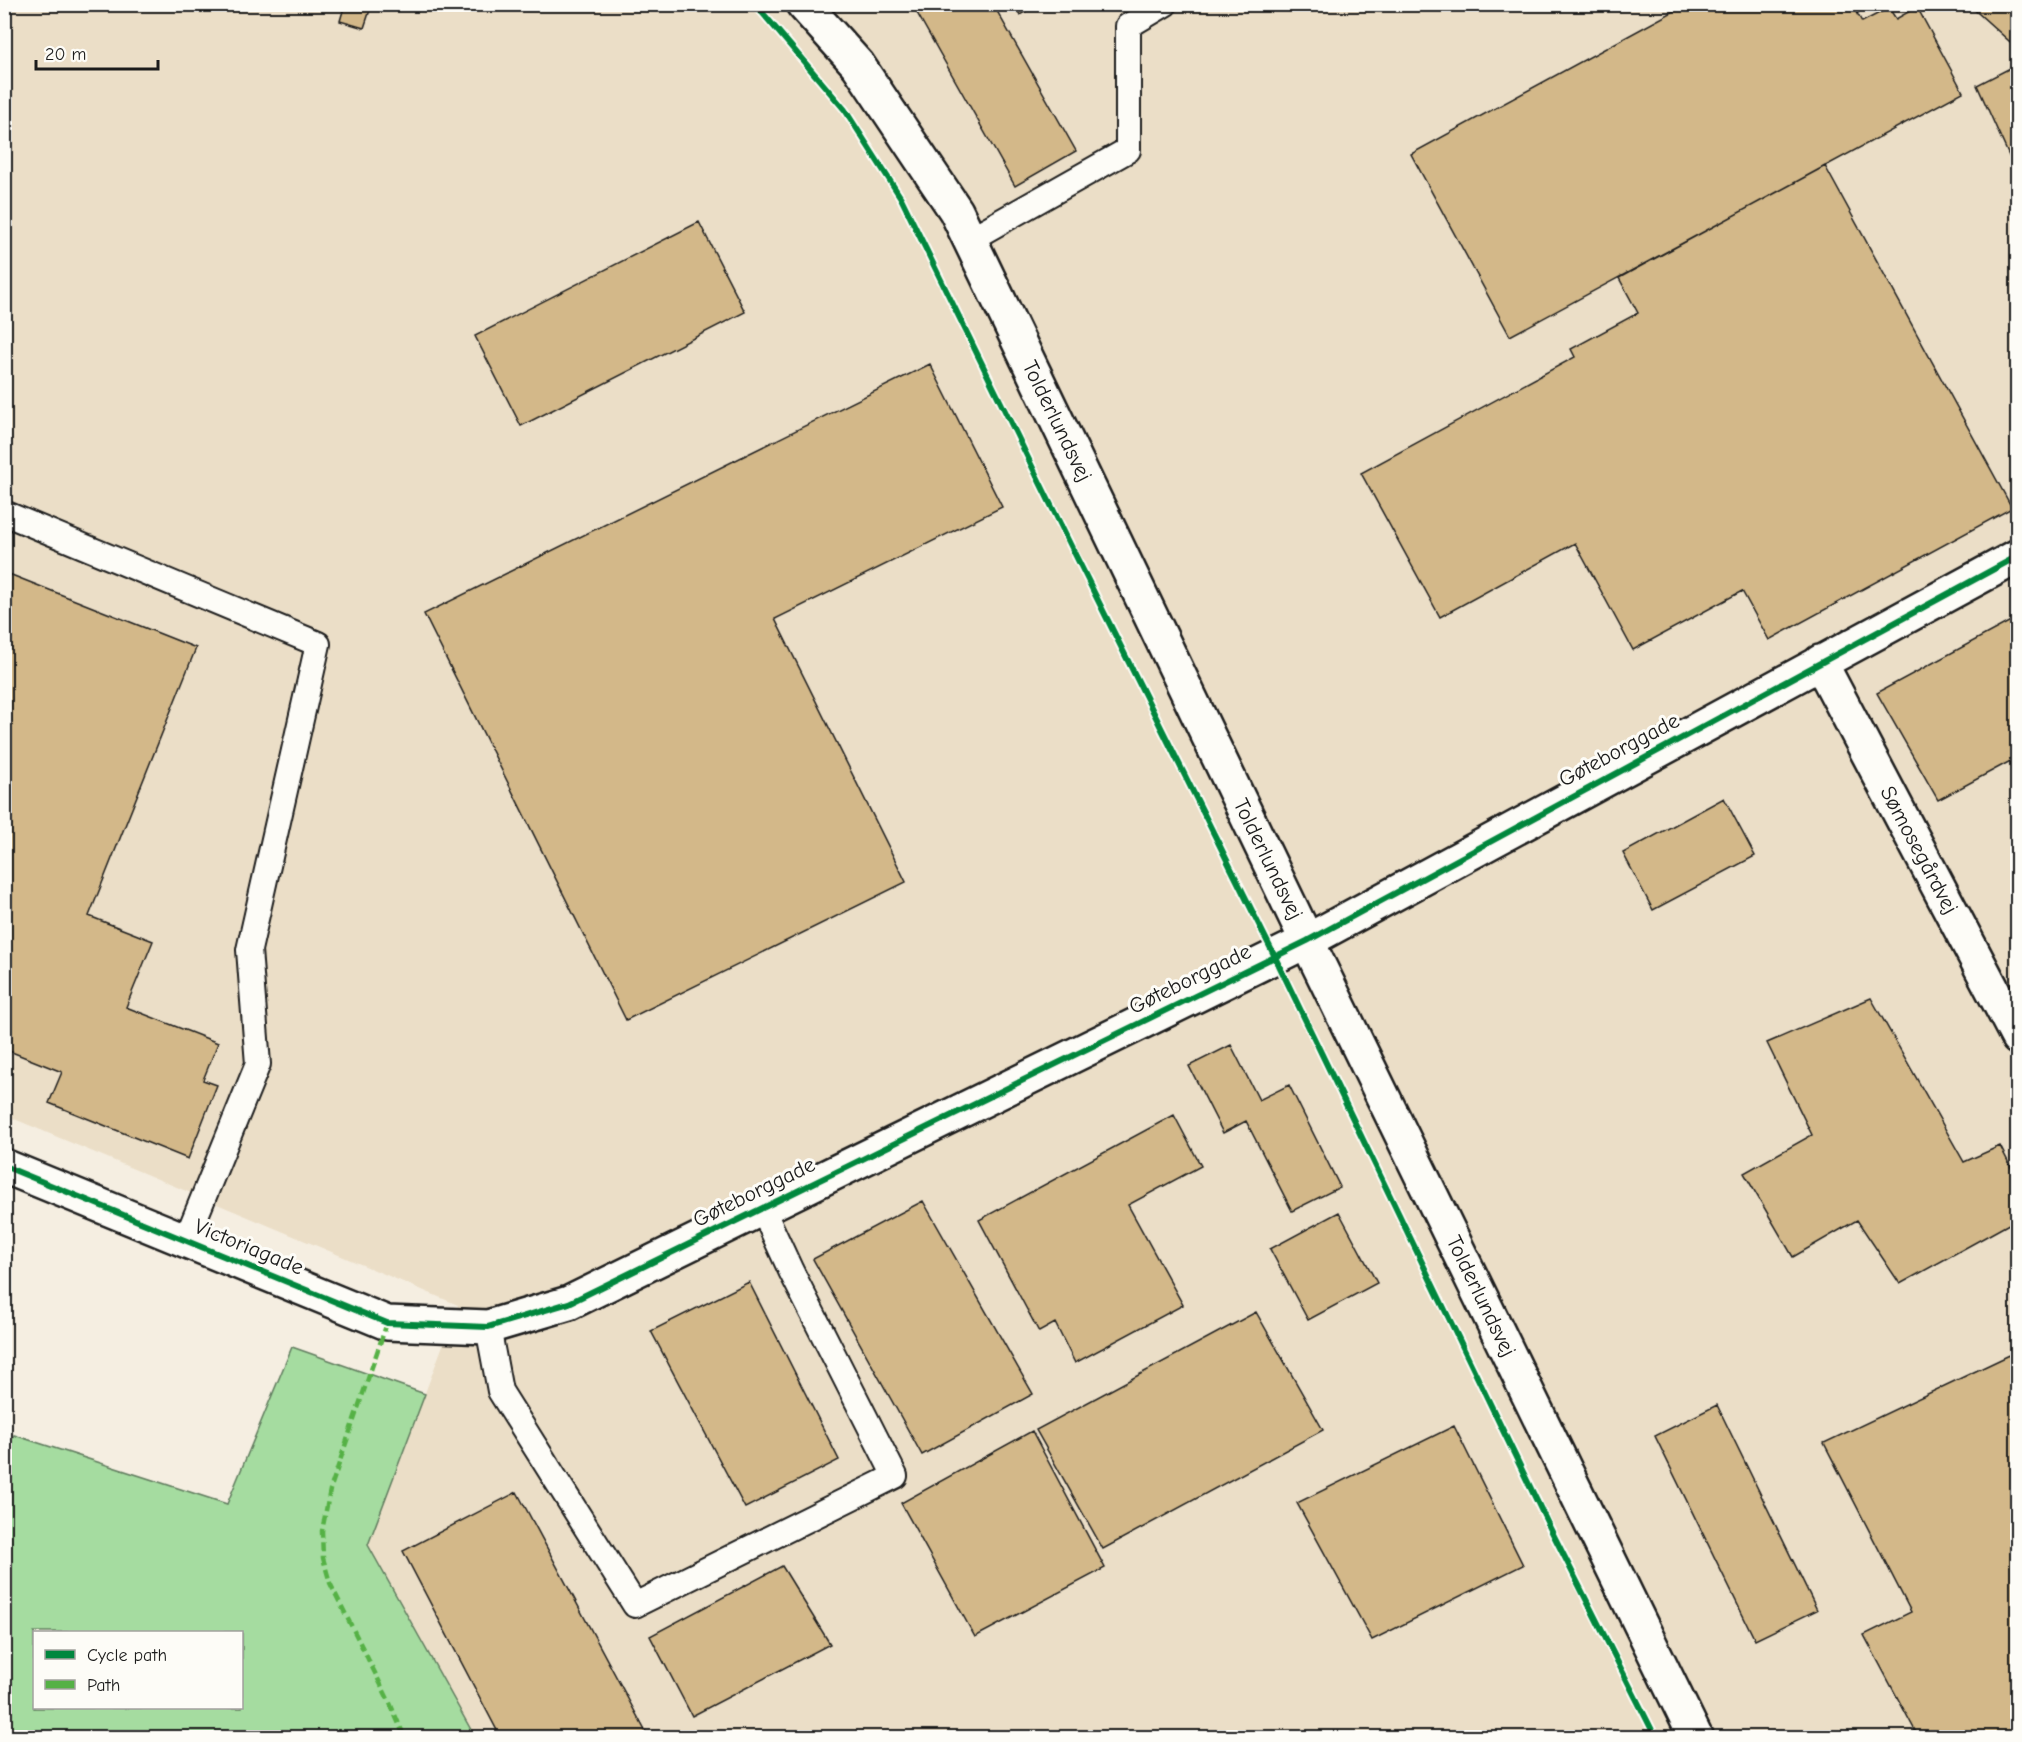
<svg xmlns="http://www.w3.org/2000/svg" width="2022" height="1742" font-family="'Comic Neue',sans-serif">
<rect width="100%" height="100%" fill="#f5eee1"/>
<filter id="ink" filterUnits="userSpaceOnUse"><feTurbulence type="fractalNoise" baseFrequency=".0167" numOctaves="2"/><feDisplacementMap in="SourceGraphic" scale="12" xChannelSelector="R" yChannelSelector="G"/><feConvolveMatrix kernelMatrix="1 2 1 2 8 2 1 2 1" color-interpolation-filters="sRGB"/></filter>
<g filter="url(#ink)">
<path fill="#ebdec7" d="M4,5H2017V1737H475L368,1545L458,1305L5,1115Z"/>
<path fill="#a5dca0" stroke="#607c5e" stroke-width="1.5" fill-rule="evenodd" d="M292,1347L425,1394L368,1545L475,1737H5L4,1453L14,1435L227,1504ZM34,1632H242V1708H34Z"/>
<path fill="#d3b889" stroke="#1c1c1c" stroke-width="1.5" d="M345,4H372L364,28L340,21Z
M912,4H993L1076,151L1015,186Z
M1014,4H1038L1020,15Z
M1687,4H1852L1862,22L1889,8L1896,19L1917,7L1963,92L1510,336L1411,154Z
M1852,4H1865L1857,14Z
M1968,4H2018V49Z
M2018,64V176L1977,85Z
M1825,166L2012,508L1769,640L1742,591L1633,650L1575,543L1440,617L1361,473L1575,357L1571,349L1638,313L1619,278Z
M699,222L745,312L521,426L475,336Z
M930,364L1002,507L775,619L906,882L626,1020L424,614Z
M4,572L196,648L89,916L153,941L126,1007L218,1043L203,1080L217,1085L188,1159L49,1103L62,1072L4,1049Z
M2018,617V757L1938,800L1877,693Z
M1724,798L1755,856L1653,910L1623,853Z
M1871,998L1964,1162L2000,1146L2018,1181V1219L1900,1284L1857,1220L1793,1257L1744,1173L1812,1135L1767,1043Z
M1231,1045L1259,1100L1289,1085L1340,1187L1292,1211L1246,1121L1223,1133L1189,1066Z
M1174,1115L1201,1166L1128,1205L1183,1305L1075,1363L1055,1323L1039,1332L979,1220Z
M923,1201L1033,1394L922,1455L813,1259Z
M1339,1212L1377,1283L1308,1320L1270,1249Z
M749,1282L839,1460L745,1508L651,1331Z
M1256,1312L1323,1430L1103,1549L1036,1430Z
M2018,1351V1738H1919L1864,1635L1911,1612L1824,1443Z
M1717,1405L1817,1610L1755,1640L1655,1436Z
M1454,1426L1523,1565L1372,1640L1297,1503Z
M1032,1431L1105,1568L975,1637L901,1503Z
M517,1492L649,1738H501L403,1551Z
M782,1566L830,1644L692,1716L650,1636Z"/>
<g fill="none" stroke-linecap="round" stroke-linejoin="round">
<g stroke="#1c1c1c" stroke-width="28">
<path id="lane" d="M970,239L1128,150V26L1165,4
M4,513L318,644L249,950L258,1064L186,1240
M488,1327L500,1391L635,1605L895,1476L791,1271L762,1208"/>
</g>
<g stroke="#1c1c1c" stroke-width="38">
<path id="street" d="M1820,662L2018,1038
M4,1166L387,1323L488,1327L569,1303L1307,941L2018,556"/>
</g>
<g stroke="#1c1c1c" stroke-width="38">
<path id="secondary" d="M803,4L858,65L956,211L1307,941L1696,1738"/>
</g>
<use href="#lane" stroke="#fdfcf7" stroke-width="24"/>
<use href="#street" stroke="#fdfcf7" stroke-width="33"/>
<use href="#secondary" stroke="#fdfcf7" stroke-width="33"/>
<path stroke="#55b145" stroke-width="4.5" stroke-dasharray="9 4.5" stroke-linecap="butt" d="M387,1323L330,1490L322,1531L323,1558L330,1583L389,1701L405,1738"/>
<g stroke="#fdfcf7" stroke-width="10">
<path id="cycleway" d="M755,4L845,110L901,198L1070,544L1275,957L1547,1522L1656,1738
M4,1166L387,1323L488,1327L569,1303L1307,941L2018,556"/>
</g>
<use href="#cycleway" stroke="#00873e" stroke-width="6"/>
</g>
</g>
<g text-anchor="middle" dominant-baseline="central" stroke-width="6" stroke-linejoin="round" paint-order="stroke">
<g font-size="22" fill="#1c1c1c" stroke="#fdfcf7">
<text transform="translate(1057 421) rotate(64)">Tolderlundsvej</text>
<text transform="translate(1619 750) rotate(-28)">Gøteborggade</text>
<text transform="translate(1919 850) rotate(62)">Sømosegårdvej</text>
<text transform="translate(1268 859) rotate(64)">Tolderlundsvej</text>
<text transform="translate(1190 979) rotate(-26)">Gøteborggade</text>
<text transform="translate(754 1192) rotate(-26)">Gøteborggade</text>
<text transform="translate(249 1247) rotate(22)">Victoriagade</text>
<text transform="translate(1481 1296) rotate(64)">Tolderlundsvej</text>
</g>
</g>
<rect width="2022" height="1742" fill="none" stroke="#fdfcf7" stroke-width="24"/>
<rect x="12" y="12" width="1998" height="1718" fill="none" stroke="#1c1c1c" stroke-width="2" filter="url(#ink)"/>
<rect x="33" y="1631" width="210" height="78" fill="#fdfcf7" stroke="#a3a29f" stroke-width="1.5"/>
<rect x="45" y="1650" width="30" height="9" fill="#00873e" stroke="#a3a29f" stroke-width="1.5"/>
<text x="87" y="1661" font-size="18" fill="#1c1c1c">Cycle path</text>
<rect x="45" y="1680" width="30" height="9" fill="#55b145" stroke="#a3a29f" stroke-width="1.5"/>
<text x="87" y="1691" font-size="18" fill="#1c1c1c">Path</text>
<path d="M36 60v9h122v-9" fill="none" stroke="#1c1c1c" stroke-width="3"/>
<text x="45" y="60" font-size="18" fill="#1c1c1c" stroke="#fdfcf7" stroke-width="4.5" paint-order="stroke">20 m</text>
</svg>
